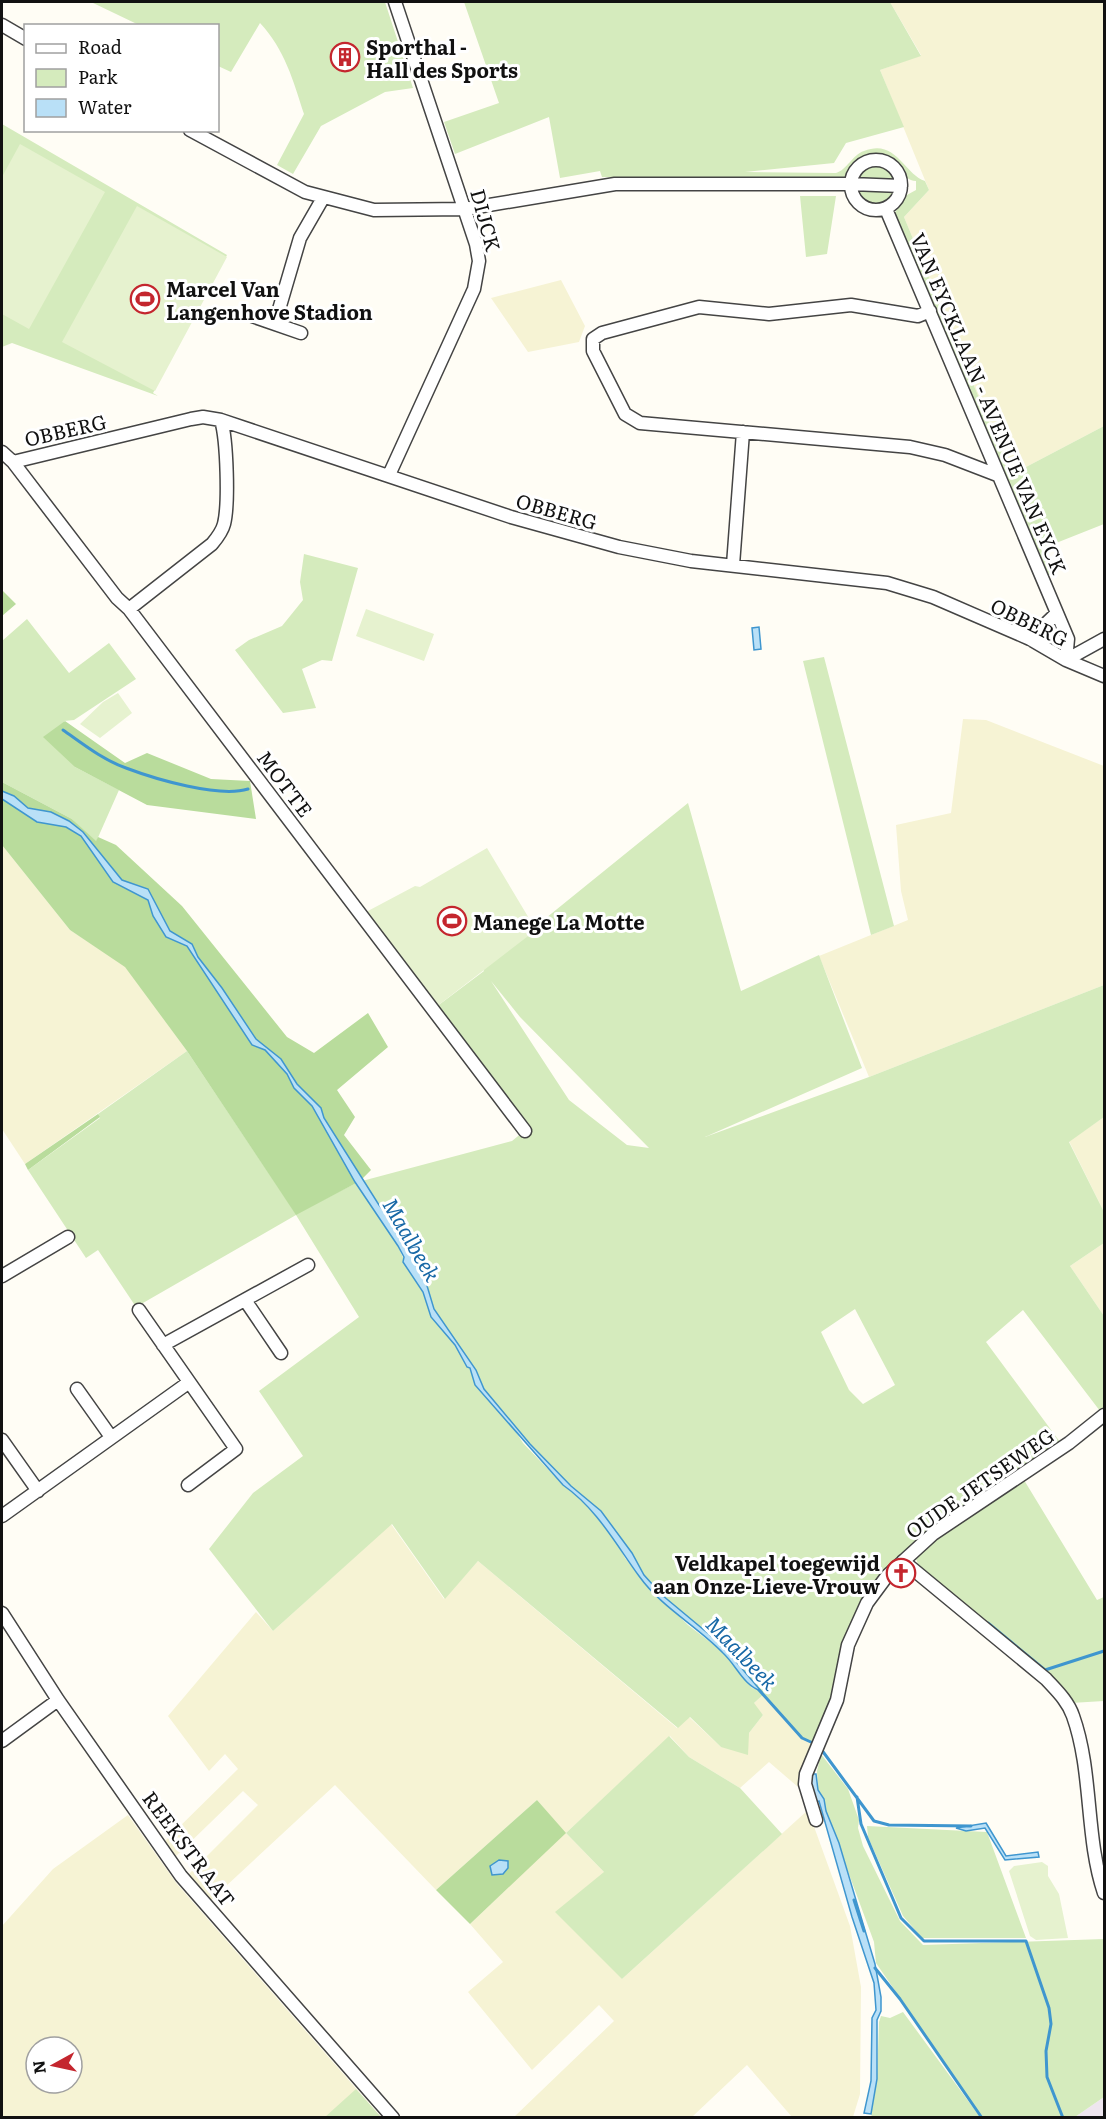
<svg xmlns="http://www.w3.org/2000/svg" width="1106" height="2119" font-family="Literata,serif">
<rect width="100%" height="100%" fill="#fffdf5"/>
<path fill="#eee6ef" d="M1104,2097V2117H1075Z"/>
<path fill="#f6f3d4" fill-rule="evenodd" d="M890,2H1104V426L1011,475L904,217L929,190L880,70L921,55Z
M561,280L585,326L579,342L528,352L491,298Z
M963,719L986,720L1104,766V985L869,1077L819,956L908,920L901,891L896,825L951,813Z
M2,845L70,930L125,966L187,1051L25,1164L2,1129Z
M1104,1117V1212L1069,1141Z
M1104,1243V1316L1070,1266Z
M391,1524L444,1599L478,1561L677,1728L689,1717L721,1747L749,1733L763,1715L753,1704L764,1694L802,1738L820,1747L811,1788L805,1793L769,1762L740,1788L689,1757L670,1736L566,1833L604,1872L622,1979L808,1810L850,1926L861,1987L860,2094L853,2117H792L747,2065L692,2117H514L614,2021L599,2005L532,2070L468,1992L503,1962L470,1924L565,1833L537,1800L436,1890L335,1785L211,1900L189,1874L258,1805L243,1791L176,1856L165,1841L238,1769L225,1754L209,1771L168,1716L256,1612L273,1631Z
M128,1815L177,1884L381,2117L2,2118V1926L53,1869ZM36,2047H72V2083H36Z"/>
<path fill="#d5ebbd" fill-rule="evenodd" d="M91,2H385L413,88L385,92L321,126L293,174L277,165L304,114C293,80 285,50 260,23L231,72L218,66V26L139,25Z
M464,2H890L921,56L880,70L904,127L846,143L834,163L745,172L836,173C847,170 852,155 864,151C896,138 904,174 925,181L929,190L904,217L1011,475L1104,426V524L1041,549L1051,574L1047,576L894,214L905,196L916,190V181C901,180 901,164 888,159C859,147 858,176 839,179L602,177L600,171L560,178L549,117L455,154L444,122L499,103Z
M2,124L227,255L153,393L158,396L12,343L2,347Z
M871,165H881L895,176L894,180L859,179L860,172Z
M860,190L894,192L895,194C887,210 869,208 858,195Z
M800,196H836L827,254L806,257Z
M304,554L358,568L332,661L322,660L302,669L316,708L283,713L235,650L249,640L282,626L303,600L300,582Z
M27,619L69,673L109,643L136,679L74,720L64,721L75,767L119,790L96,842L72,819L2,782V641Z
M824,657L894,926L871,935L803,661Z
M688,803L741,991L819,955L862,1068L705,1137L869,1077L1104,985V1117L1069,1142L1104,1212V1243L1070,1266L1104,1316V1407L1100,1411L1023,1310L986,1342L1060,1442L932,1527L884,1573L843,1660L823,1725L812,1743L802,1738L764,1694L754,1703L763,1715L749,1733L748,1755L721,1747L690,1717L678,1728L478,1561L445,1599L392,1524L273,1631L209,1549L253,1493L303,1456L259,1391L359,1317L296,1215L136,1307L98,1250L86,1258L28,1170L100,1118L98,1114L187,1051L296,1214L356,1183L398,1246L407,1267L423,1292L431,1317L455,1345L467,1367L470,1368L475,1385L513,1427L523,1443L563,1485L581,1498L614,1537L625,1558L646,1584L688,1625L723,1652L752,1688L761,1691L722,1645L662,1595L643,1574L632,1553L601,1511L571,1486L530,1444L484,1389L476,1370L434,1309L425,1279L412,1256L406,1239L362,1181L512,1141L529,1127L436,1007L484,971L483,969ZM491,981L520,1017L649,1148L627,1145L569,1100ZM855,1309L895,1385L863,1404L849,1390L821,1332Z
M1024,1480L1097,1600L1104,1597V1701L1071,1703L1045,1670L919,1567L915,1556L935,1537Z
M669,1736L689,1757L740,1788L782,1834L622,1979L555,1912L604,1872L566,1833Z
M821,1754L848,1789L859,1820L858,1828L863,1846L900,1921L923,1945L1104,1939V2097L1075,2117H982L876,1963L874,1942L818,1790L817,1771Z
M867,1826L987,1832L1026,1938H922L903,1916L868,1837Z
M903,2012L980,2117L874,2118L871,2115L877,2079L879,2022L881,2016L890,2018Z
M356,2089L381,2117H325Z"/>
<path fill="#b9dc9c" d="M2,590L16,604L2,616Z
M65,721L125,763L147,753L211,779L250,781L256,819L147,805L75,767L43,737Z
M2,782L72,819L96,841L98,837L116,845L182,906L287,1037L314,1053L368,1013L388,1047L337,1090L355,1117L344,1135L371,1170L360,1181L296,1215L187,1051L125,967L70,930L2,845Z
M98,1114L100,1117L28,1170L25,1164Z
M537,1800L566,1833L470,1924L436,1890Z"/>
<path fill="#e6f2cf" d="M20,144L105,192L29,329L2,314V177Z
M137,206L227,257L155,391L62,342Z
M366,609L434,634L424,661L356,636Z
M118,693L132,713L100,738L80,724L103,702Z
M487,848L536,930L436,1007L366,912L415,886L420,887Z
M1042,1862L1048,1866V1876L1059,1894L1068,1938L1036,1940L1030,1936L1009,1871L1014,1866Z"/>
<path fill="#b9e0f7" stroke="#3f96cf" stroke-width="1.5" d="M759,627L761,649L754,650L752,628Z
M2,791L14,796L28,808L51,812L69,821L83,832L122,880L148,889L170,931L192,944L198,957L222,988L256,1039L281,1059L297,1084L321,1108L324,1118L379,1205L406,1239L412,1256L425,1279L434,1309L476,1370L484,1389L530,1444L571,1486L601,1511L632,1553L644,1575L662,1595L722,1645L761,1691C743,1685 737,1666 723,1653C697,1626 661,1607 639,1576C615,1543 597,1509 563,1485L475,1385L470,1368L467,1367L455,1345L431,1317L423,1292L403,1262L404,1257L398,1246L355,1182L312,1106L294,1088L287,1074L265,1050L252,1045L187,946L166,937L153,916L148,900L113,882L81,836L66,827L37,822L2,799Z
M811,1774H816L818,1790L824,1799L826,1811L839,1843L875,1964L881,1997V2011L877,2020V2079L871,2114L864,2113L871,2081L872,2018L876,2010L874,1983L852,1917L819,1801L817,1802L811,1788Z
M986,1823L1006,1856L1038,1852L1039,1857L1005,1860L985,1828L966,1831L956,1828Z
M499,1860L508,1861V1868L503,1874L492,1875L490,1866Z"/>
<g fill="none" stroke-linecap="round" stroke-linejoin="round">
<path stroke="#3f96cf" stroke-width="3" d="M63,730C83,744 103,760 126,768C155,779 219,798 248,789
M988,1623L1045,1670L1104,1651
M759,1690L802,1738L813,1743
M821,1749L874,1821L889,1825L971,1826
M857,1797L861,1824L901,1918L924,1941H1026L1049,2008L1051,2024L1046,2051L1047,2077L1063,2118
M854,1900L864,1931
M875,1968L900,1999L982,2118"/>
<g stroke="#444" stroke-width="15">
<path id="street" d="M2,25L26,39
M190,130L305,192L374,210L465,209L615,184H851L901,186
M851 185a25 25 0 1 1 50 0a25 25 0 1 1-50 0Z
M886,209L1068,639L1066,660
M930,311L918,316L851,305L769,314L699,307L602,333L593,339V351L625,414L640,423L910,447L945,455L997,475
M252,316L301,333
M275,323L300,238L323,198
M2,452L13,462L191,419L203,417L221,420L511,517L619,547L691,561L887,583L933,597L1030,639L1066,660L1104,676
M13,462L117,598L129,609L525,1131
M389,475L474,289L479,261L476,244L395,2
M733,565L743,432
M129,609L212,544C217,538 222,532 224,524C229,504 227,440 221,420
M1030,639L1057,613
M1066,660L1104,639
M2,1276L68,1237
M245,1300L281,1353
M139,1310L236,1449L188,1485
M163,1345L308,1265
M77,1389L111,1437
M2,1440L38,1491
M2,1516L188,1383
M903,1561L1046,1679C1056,1690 1068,1701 1073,1716C1093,1772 1085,1836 1104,1893
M2,1613L58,1700L181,1876L393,2118
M2,1741L58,1700
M816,1820L805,1784L806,1774L837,1700L848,1645L867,1603L887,1576L933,1534L1069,1443L1104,1415"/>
</g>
<use href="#street" stroke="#fff" stroke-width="12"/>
</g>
<defs>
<g id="building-ring" transform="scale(1.5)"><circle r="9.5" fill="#fff" stroke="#c4262e" stroke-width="1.5"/><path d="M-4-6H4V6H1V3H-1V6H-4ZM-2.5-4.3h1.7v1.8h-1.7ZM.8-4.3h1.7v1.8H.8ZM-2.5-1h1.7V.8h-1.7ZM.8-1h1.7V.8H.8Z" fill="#c4262e"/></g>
<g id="stadium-ring" transform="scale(1.5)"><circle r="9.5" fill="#fff" stroke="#c4262e" stroke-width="1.5"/><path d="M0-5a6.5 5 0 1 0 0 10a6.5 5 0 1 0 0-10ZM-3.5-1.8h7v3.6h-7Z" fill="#c4262e"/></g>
<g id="church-ring" transform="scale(1.5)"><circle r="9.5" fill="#fff" stroke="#c4262e" stroke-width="1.5"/><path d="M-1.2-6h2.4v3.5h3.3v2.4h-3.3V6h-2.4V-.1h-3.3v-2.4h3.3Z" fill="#c4262e"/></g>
</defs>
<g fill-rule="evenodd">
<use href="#building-ring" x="345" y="57"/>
<use href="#stadium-ring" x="145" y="299"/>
<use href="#stadium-ring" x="452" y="921"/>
<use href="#church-ring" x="901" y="1573"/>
</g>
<g text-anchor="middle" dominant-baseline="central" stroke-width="6" stroke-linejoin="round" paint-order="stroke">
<g font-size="20" font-weight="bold" fill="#111" stroke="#fff" text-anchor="start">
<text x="366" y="46">Sporthal -<tspan x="366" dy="23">Hall des Sports</tspan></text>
<text x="166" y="288">Marcel Van<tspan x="166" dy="23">Langenhove Stadion</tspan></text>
<text x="473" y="921">Manege La Motte</text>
<text x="880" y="1562" text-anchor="end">Veldkapel toegewijd<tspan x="880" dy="23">aan Onze-Lieve-Vrouw</tspan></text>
</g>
<g font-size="20" fill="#111" stroke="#fff">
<text transform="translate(487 220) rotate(75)">DIJCK</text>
<text transform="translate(990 403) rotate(67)">VAN EYCKLAAN - AVENUE VAN EYCK</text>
<text transform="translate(65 429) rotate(-13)">OBBERG</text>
<text transform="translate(557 510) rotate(16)">OBBERG</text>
<text transform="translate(1030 621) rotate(26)">OBBERG</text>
<text transform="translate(286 783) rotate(53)">MOTTE</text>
<text transform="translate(979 1482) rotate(-35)">OUDE JETSEWEG</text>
<text transform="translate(190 1848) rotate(53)">REEKSTRAAT</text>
</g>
<g font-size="21" font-style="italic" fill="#1768a6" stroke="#fff">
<text transform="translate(413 1239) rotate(60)">Maalbeek</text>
<text transform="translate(743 1652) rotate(46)">Maalbeek</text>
</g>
</g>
<rect width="1106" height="2119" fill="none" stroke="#111111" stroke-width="6"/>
<rect x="24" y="24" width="195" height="108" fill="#ffffff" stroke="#a0a0a0" stroke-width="1.5"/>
<rect x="36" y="44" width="30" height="9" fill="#ffffff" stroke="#a0a0a0" stroke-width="1.5"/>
<text x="78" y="54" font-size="18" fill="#111111">Road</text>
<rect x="36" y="69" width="30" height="18" fill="#d5ebbd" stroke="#a0a0a0" stroke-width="1.5"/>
<text x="78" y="84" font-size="18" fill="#111111">Park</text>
<rect x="36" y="99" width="30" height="18" fill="#b9e0f7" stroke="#a0a0a0" stroke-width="1.5"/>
<text x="78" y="114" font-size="18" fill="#111111">Water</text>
<g transform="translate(54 2065) rotate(262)"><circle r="28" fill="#ffffff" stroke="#a0a0a0" stroke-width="1.5"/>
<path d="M0-4.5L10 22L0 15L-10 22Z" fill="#c4262e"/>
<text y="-9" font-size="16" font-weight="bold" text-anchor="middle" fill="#111111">N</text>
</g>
</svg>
